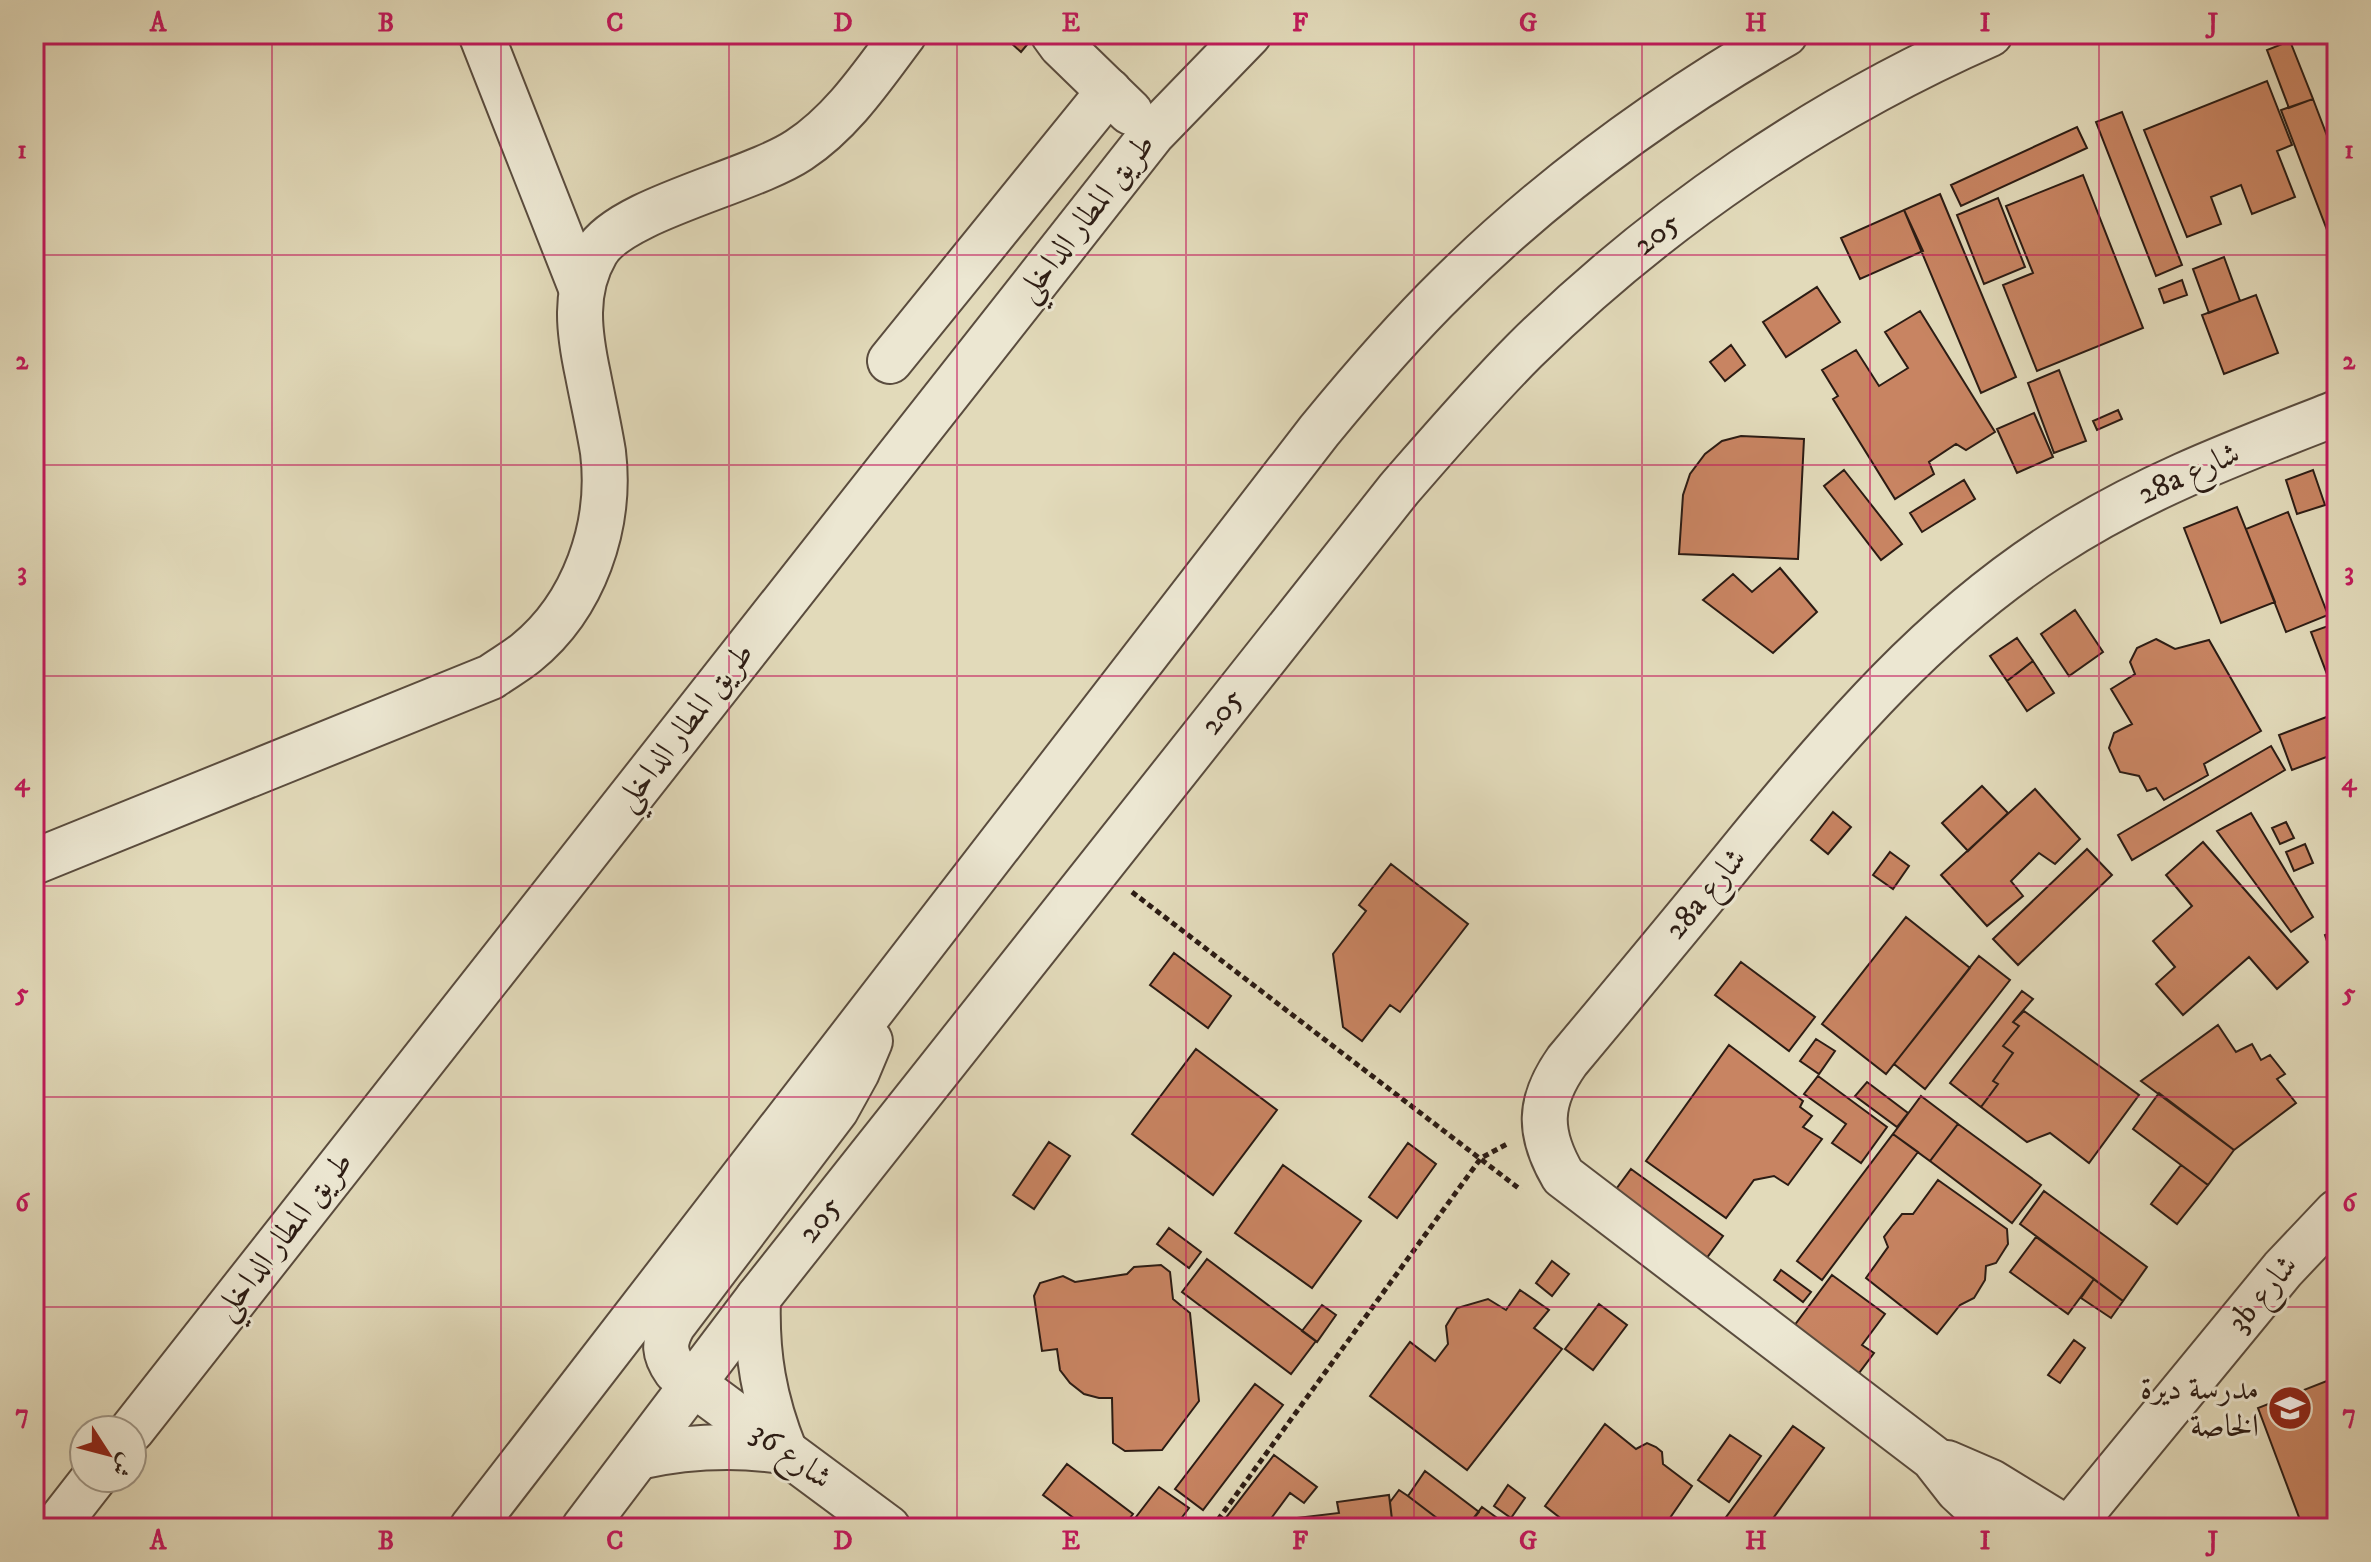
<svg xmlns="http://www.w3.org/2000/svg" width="2371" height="1562" font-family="'IM FELL DW Pica',Amiri,serif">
<rect width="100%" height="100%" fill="#e2daba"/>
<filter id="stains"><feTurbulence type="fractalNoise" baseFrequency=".0025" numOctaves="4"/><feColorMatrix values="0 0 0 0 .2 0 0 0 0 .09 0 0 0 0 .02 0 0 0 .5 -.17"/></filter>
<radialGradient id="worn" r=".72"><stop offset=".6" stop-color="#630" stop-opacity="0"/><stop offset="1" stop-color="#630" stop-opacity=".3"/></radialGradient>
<path fill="#c88462" stroke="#2c1c14" stroke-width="2" d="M1018,34H1036L1021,52L1011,43Z
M2290,41L2313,99L2289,108L2267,50Z
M2267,81L2292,145L2277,151L2295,197L2252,214L2241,185L2211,197L2221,224L2187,237L2144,130Z
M2313,99L2337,162V256L2281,110Z
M2122,112L2182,265L2156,276L2096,122Z
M2077,127L2087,148L1961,206L1951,185Z
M2083,175L2143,328L2037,371L2003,285L2033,273L2006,206Z
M1940,194L2016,377L1981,393L1904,210Z
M1998,198L2025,267L1984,284L1957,215Z
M1904,210L1923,251L1860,279L1841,238Z
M2224,257L2240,301L2209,313L2193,269Z
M2182,280L2187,295L2164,303L2159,289Z
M1817,287L1840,322L1786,357L1763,322Z
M2256,295L2278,353L2224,374L2202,315Z
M1920,311L1995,432L1966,450L1956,444L1929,462L1934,474L1895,499L1833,399L1838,396L1822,370L1856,350L1879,386L1908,368L1885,332Z
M1731,345L1745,365L1725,381L1710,362Z
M2059,370L2086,441L2054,453L2028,383Z
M2118,410L2122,419L2097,430L2093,421Z
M2034,413L2053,457L2017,473L1997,429Z
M1741,436L1804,439L1798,559L1679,554L1683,495L1690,474L1705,454L1722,441Z
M1844,470L1902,544L1881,560L1824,486Z
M2313,470L2325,505L2297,514L2286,480Z
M1964,480L1975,499L1922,532L1910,513Z
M2237,507L2275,602L2221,623L2184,528Z
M2288,512L2328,615L2286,632L2246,529Z
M1780,568L1817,612L1773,653L1703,600L1733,574L1752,592Z
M2075,610L2103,652L2069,676L2041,634Z
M2337,611V697L2336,698L2311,632L2337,623L2332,612Z
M2017,638L2033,661L2007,681L1990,656Z
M2156,639L2175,649L2209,640L2261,731L2204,764L2208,775L2164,800L2156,788L2147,791L2139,776L2120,772L2109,748L2114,733L2132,724L2111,689L2135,674L2130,662L2137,648Z
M2033,661L2054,693L2027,711L2007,681Z
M2337,713V753L2292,770L2279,735Z
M2271,746L2285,770L2132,860L2118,835Z
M1982,786L2008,813L1968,851L1942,823Z
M2035,789L2080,839L2055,864L2039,853L2011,881L2023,896L1987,926L1941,875Z
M1833,812L1851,827L1828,854L1811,840Z
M2251,813L2313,917L2291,932L2217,831Z
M2286,822L2294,838L2280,844L2272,828Z
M2203,842L2308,962L2277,989L2249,957L2183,1015L2156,984L2175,967L2153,941L2192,906L2166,875Z
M2305,844L2313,863L2294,871L2286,852Z
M2087,849L2112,875L2018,965L1993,939Z
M1890,852L1909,866L1893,889L1873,875Z
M1391,864L1468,924L1400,1012L1390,1005L1362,1041L1343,1027L1333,954L1366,911L1359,905Z
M1906,917L1970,968L1886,1074L1822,1024Z
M2337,930V971L2325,935Z
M1174,953L1231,996L1208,1028L1150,985Z
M1979,956L2010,980L1925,1089L1894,1064Z
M1741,962L1815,1017L1789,1051L1715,995Z
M2022,991L2033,999L2013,1022L2019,1026L2003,1046L2013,1053L1993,1081L1998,1084L1981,1107L1950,1083Z
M2024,1011L2139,1095L2089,1163L2050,1133L2027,1142L1981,1107L1998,1084L1993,1081L2013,1053L2003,1046L2019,1026L2013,1022Z
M2218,1025L2236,1052L2252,1044L2261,1060L2270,1055L2285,1074L2277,1079L2296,1103L2234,1150L2141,1081Z
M1816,1039L1835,1051L1819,1074L1800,1061Z
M1729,1045L1803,1101L1800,1107L1812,1116L1803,1127L1822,1139L1788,1185L1774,1176L1754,1180L1726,1218L1646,1161Z
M1196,1049L1277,1110L1213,1195L1132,1134Z
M1818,1076L1887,1127L1861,1163L1832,1143L1846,1124L1804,1094Z
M1867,1082L1908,1113L1897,1127L1855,1096Z
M2159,1093L2234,1150L2208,1185L2133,1129Z
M1921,1096L1958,1124L1930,1161L1893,1134Z
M1958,1124L2041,1185L2012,1223L1930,1161Z
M1893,1134L1918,1152L1822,1280L1797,1261Z
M1049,1142L1070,1156L1034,1209L1013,1195Z
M1408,1143L1436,1164L1397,1218L1369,1197Z
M1283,1165L1361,1221L1312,1288L1235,1233Z
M2181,1165L2208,1185L2177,1224L2151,1204Z
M1631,1169L1723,1236L1703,1263L1611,1196Z
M1938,1180L2007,1229L2008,1244L1996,1263L1986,1266L1985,1280L1974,1298L1960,1305L1937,1334L1866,1278L1888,1247L1884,1237L1893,1225L1902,1214H1913Z
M2044,1191L2147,1267L2123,1301L2020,1224Z
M1169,1228L1201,1252L1189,1268L1157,1244Z
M2036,1237L2094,1279L2068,1314L2010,1272Z
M1207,1259L1316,1341L1291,1374L1182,1292Z
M1552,1261L1569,1274L1552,1296L1536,1283Z
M1161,1265L1170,1272L1173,1299L1190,1313L1199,1401L1162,1450L1125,1451L1113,1443L1112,1398H1099L1084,1394L1070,1383L1060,1370L1057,1349L1042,1351L1034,1296L1040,1283L1063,1276L1075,1282L1127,1274L1134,1267Z
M1781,1270L1811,1292L1803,1302L1774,1280Z
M1832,1275L1885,1314L1862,1345L1874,1353L1856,1377L1791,1330Z
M2094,1279L2123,1301L2111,1318L2081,1298Z
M1520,1290L1549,1310L1534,1328L1562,1349L1467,1470L1370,1396L1410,1342L1435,1361L1448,1344L1446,1326L1457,1308L1488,1299L1506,1310Z
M1599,1304L1627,1325L1593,1370L1565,1349Z
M1322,1305L1336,1315L1317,1342L1302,1331Z
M2074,1340L2085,1348L2060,1383L2048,1375Z
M2337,1377V1528H2303L2258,1408Z
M1255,1384L1283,1405L1203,1510L1175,1489Z
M1605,1424L1636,1449L1647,1443L1656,1447L1662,1452L1663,1464L1692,1486L1663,1528H1573L1545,1506Z
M1793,1426L1824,1448L1766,1528H1718Z
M1730,1435L1761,1456L1729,1502L1698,1480Z
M1274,1455L1317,1487L1304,1503L1290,1493L1264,1528H1218Z
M1067,1464L1133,1514L1122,1528H1087L1043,1495Z
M1425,1471L1479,1512L1466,1528H1450L1408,1496Z
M1508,1485L1525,1498L1511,1518L1494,1506Z
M1159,1487L1189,1508L1174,1528H1151L1136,1517Z
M1399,1490L1408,1496L1450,1528H1393L1390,1502Z
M1389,1495L1393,1528H1282L1289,1519L1339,1513L1337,1502Z
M1482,1507L1511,1528H1466Z"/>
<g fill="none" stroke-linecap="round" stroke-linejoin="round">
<g stroke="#5a4c3e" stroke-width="48">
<g id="minor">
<path d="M481,34L581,288"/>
<path d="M1053,34L1061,45L1130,112"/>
<path d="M890,361L1109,91"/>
<path d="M34,862L491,677C502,669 515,662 526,653C584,606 612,526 603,452C599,427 593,401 588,375C579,333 573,291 596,252C621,209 751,182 799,150C843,121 873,75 904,34"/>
<path d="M870,1041L857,1072L836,1110L673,1325C663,1343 664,1354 676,1371L888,1528"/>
<path d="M758,1298C756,1354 764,1400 785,1452"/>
<path d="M132,1430L1153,133L1249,34"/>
<path d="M638,1457C688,1446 733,1444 783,1451"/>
<path d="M1947,1463L1991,1482L2066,1528"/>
<path d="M55,1528L94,1478"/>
<path d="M472,1528L1319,431C1360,381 1403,331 1449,286C1549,187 1663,104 1785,34"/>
<path id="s1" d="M584,1528L758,1298L1399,489C1440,442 1481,394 1525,350C1658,219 1819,109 1990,34"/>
<path d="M1999,1528L1958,1490L1933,1458L1563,1176C1538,1133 1538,1102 1567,1061C1628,988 1689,915 1749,841C1841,730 1929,626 2052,546C2140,488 2239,451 2337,413"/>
<path d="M2070,1528L2283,1269L2337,1212"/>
</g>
</g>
<path stroke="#2c1c14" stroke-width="5" stroke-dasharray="6 4" stroke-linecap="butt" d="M1132,892L1521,1190
M1212,1528L1481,1158L1507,1144"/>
<use href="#minor" stroke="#ece7d2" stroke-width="44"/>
</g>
<path fill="none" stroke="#c2185b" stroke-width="2" stroke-opacity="0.55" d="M272,34V1528M501,34V1528M729,34V1528M957,34V1528M1186,34V1528M1414,34V1528M1642,34V1528M1870,34V1528M2099,34V1528M34,255H2337M34,465H2337M34,676H2337M34,886H2337M34,1097H2337M34,1307H2337"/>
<defs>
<g id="school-disc" transform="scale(2.3)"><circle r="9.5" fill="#8f2418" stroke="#ece7d2"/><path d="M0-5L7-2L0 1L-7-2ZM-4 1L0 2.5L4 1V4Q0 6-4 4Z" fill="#fff"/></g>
</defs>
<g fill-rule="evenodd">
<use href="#school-disc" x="2290" y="1408"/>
</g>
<g text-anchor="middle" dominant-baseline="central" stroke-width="6" stroke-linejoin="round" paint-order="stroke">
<g font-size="32" fill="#2c1c14" stroke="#ece7d2">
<text transform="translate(1086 218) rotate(-52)">طريق المطار الداخلي</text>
<text stroke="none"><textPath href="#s1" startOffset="1684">205</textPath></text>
<text transform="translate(2189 474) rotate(-24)">28a شارع</text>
<text stroke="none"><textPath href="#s1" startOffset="1036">205</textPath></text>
<text transform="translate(685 727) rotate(-52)">طريق المطار الداخلي</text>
<text transform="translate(1706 894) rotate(-50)">28a شارع</text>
<text stroke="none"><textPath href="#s1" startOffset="388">205</textPath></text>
<text transform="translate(284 1236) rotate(-52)">طريق المطار الداخلي</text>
<text transform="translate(2263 1294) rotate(-50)">3b شارع</text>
<text transform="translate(791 1456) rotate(36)">شارع 36</text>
</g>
<g font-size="32" fill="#2c1c14" stroke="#ece7d2" text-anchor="end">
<text x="2259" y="1390">مدرسة ديرة<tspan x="2259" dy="37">الخاصة</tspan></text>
</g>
</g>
<rect width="2371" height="1562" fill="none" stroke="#e2daba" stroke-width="88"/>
<g transform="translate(108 1454) rotate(126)"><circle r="38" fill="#ece7d2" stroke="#9f9686" stroke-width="2"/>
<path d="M0-6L14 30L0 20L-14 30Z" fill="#8f2418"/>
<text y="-12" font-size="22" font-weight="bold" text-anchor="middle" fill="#2c1c14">ش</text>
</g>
<rect x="44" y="44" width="2283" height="1474" fill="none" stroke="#c2185b" stroke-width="3"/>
<g font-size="26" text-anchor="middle" font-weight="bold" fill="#c2185b">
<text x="158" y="31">A</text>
<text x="386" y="31">B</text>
<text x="615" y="31">C</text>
<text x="843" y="31">D</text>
<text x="1071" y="31">E</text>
<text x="1300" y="31">F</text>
<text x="1528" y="31">G</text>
<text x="1756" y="31">H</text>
<text x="1985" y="31">I</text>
<text x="2213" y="31">J</text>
<text x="22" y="158">1</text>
<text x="2349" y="158">1</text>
<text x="22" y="369">2</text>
<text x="2349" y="369">2</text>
<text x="22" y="580">3</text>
<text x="2349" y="580">3</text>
<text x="22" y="790">4</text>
<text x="2349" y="790">4</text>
<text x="22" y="1001">5</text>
<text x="2349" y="1001">5</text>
<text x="22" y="1211">6</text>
<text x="2349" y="1211">6</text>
<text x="22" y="1422">7</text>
<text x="2349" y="1422">7</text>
<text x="158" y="1549">A</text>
<text x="386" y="1549">B</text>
<text x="615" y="1549">C</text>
<text x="843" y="1549">D</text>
<text x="1071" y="1549">E</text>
<text x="1300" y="1549">F</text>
<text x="1528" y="1549">G</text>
<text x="1756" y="1549">H</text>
<text x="1985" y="1549">I</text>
<text x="2213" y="1549">J</text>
</g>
<rect width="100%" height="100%" filter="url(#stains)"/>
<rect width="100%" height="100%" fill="url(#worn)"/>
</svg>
